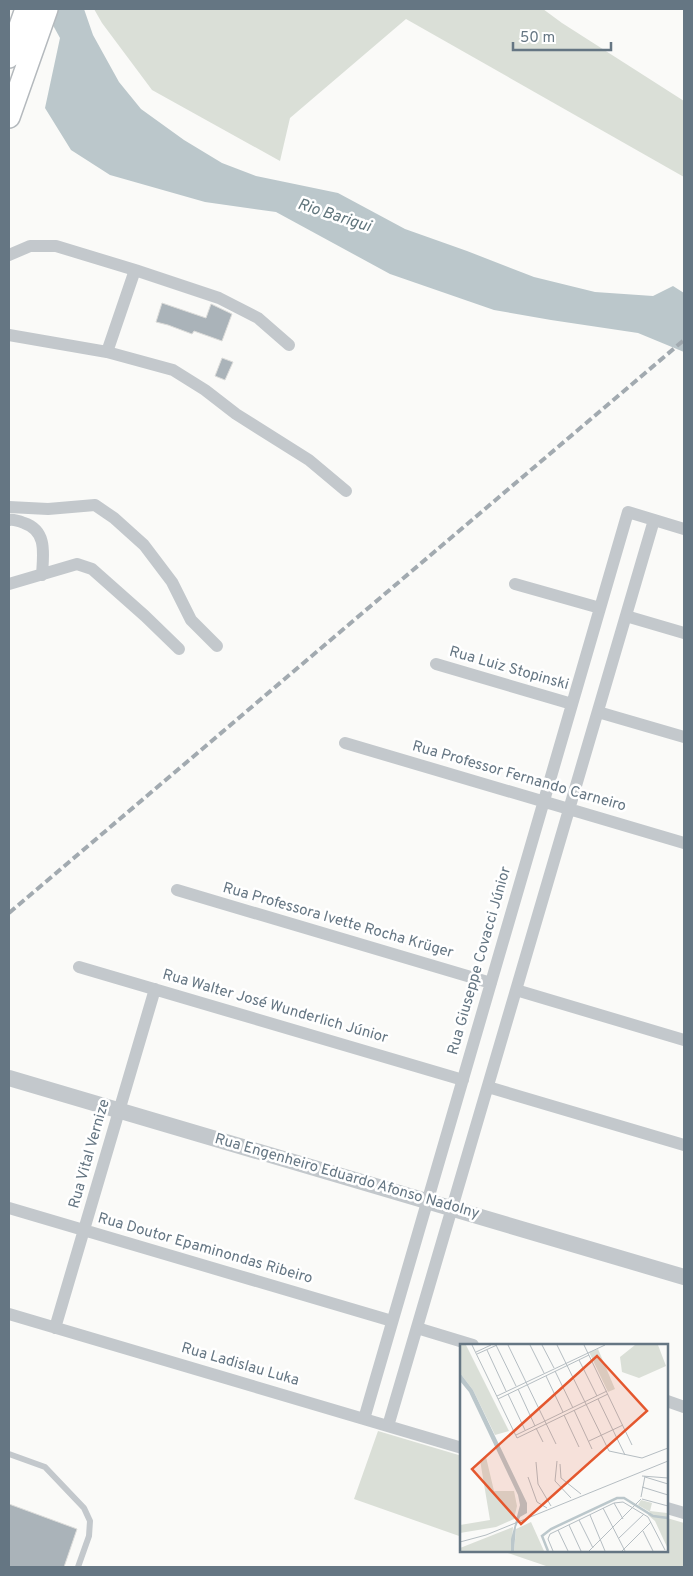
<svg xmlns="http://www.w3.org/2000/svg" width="693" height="1576" font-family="Overpass,sans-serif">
<rect width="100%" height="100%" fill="#fafaf8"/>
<path fill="#dadfd7" d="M94,9H543L562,23L684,101V177L406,19L290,118L280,161L152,90L102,23Z
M378,1431L462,1456V1537L354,1499Z
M667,1518L684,1523V1567H549L499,1550H667Z"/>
<path fill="#bbc7cb" d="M44,9H84L93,35L119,82L141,109L184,140L222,163L256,176L338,193L405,229L467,251L534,277L595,292L653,296L673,286L684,293V352L638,333L551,320L494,310L390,274L276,212L205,202L110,175L71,150L45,108L60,38Z"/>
<path fill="#aab3b9" stroke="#dcdcda" d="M162,303L206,318L211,304L232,314L222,341L194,331L192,334L168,325L156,322Z
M222,358L233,362L225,380L215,376Z
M9,1504L77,1529L64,1567H9Z"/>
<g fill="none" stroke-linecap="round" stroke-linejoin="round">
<g stroke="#b4b9bd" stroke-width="24">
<path id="trunk" d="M9,57L26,9
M9,117L47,9"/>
</g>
<path stroke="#c3c8cc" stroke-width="6" d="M9,1454L45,1467L84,1508L90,1521L89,1536L78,1567"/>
<path stroke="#c3c8cc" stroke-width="12" d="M9,255L30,246H56L135,270L219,298L258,318L289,345
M9,335L107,352L173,370L205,390L236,414L309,460L346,491
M107,352L135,270
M9,507L48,509L95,505L114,518L144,545L172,582L191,620L217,646
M9,520C14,519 19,521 24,523C48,531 43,555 42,575
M9,584L77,564L92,569L145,616L179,649
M515,584L600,608
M626,616L684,633
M436,664L572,704
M598,712L684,737
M345,743L684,843
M177,890L491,983
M79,967L463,1080
M516,990L684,1040
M488,1087L684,1145
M9,1208L392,1321
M9,1314L462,1448
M55,1328L155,989
M417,1328L473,1345
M667,1401L684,1407
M364,1419L628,512L684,529
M388,1426L654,520
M667,1508L684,1513"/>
<path stroke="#c3c8cc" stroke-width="16" d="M9,1078L684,1277"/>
<use href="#trunk" stroke="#fff" stroke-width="21"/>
<path stroke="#a2aab0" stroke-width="4" stroke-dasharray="8 4" stroke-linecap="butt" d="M9,913L684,340"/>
</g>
<g text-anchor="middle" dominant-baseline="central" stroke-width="5" stroke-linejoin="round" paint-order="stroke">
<g font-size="15" fill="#657683" stroke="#fff">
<text transform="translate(509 669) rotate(16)">Rua Luiz Stopinski</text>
<text transform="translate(519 777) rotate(16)">Rua Professor Fernando Carneiro</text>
<text transform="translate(338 921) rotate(16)">Rua Professora Ivette Rocha Krüger</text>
<text transform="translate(480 961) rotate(-74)">Rua Giuseppe Covacci Júnior</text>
<text transform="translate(275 1007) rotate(16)">Rua Walter José Wunderlich Júnior</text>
<text transform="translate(90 1154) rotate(-74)">Rua Vital Vernize</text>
<text transform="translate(347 1177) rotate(16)">Rua Engenheiro Eduardo Afonso Nadolny</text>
<text transform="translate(205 1249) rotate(16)">Rua Doutor Epaminondas Ribeiro</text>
<text transform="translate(240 1365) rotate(16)">Rua Ladislau Luka</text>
</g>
<g font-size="16" font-style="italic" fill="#60757c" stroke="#fff">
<text transform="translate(334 216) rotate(18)">Rio Barigui</text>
</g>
</g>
<g transform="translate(460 1344)">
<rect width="208" height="208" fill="#fafaf8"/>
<path d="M0,1H6L49,87L35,91L13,46L0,29ZM175,1H198L206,22L179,34L162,28L160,13ZM138,5L155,45L148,48L129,8ZM26,113L34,147H54L57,162L54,175L36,183L0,189V181L30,176L20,116ZM181,156L192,159L190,167L207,169V203L195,177L188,171L190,168L178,161ZM71,178L84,207H54L56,185ZM53,183L51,207H0V204Z" fill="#dadfd7"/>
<path d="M0,29L13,46L67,159V169L60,173L56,183L54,207H51V195L60,161L58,151L9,48L0,37Z" fill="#bbc7cb"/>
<path fill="none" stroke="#bbc7cb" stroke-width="2.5" d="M88,207L82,192L91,185L157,154H164L193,172L208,174"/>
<path fill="none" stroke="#b5bdc2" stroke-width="1" d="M12,1L57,94L148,50M36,1L56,42M48,1L96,100M70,1L84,29M82,1L94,24M97,1L149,107L182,114L208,104M124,1L172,101M27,6L46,47M16,8L31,1M17,10L37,1M119,16L137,52M95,27L113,64M86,32L103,68M58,45L75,82M48,50L65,86M37,52L145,1M38,55L129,11M138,55L165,111M114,66L132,105M104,71L119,103M76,84L83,98M56,91L147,47M129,97L163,81M97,117L95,137L111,154M76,118L78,140L91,162M100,120L101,134L121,150M182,132L208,134M68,133L77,158L87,164M185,133L208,140M182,143L208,151M181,153L185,132M182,155L208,162M154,159L163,175M143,164L165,207M130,171L145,207M119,176L133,204M109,181L121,207M98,186L108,207M183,187L193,207M159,194L184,170M0,198L26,191L208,117M93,207L88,195L90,190L154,159L163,158L188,173L205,206M129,207L181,155M162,207L191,178"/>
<path fill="#e4572e" fill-opacity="0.15" stroke="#e4572e" stroke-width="2.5" d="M137,12L187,67L61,180L12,125Z"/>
<rect width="208" height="208" fill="none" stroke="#657683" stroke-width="2.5"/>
</g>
<rect width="693" height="1576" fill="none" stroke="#657683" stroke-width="20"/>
<path d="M513 42v8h98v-8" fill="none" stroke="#657683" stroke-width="2.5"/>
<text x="520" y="42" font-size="15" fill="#657683" stroke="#ffffff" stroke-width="4" paint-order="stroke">50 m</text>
</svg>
